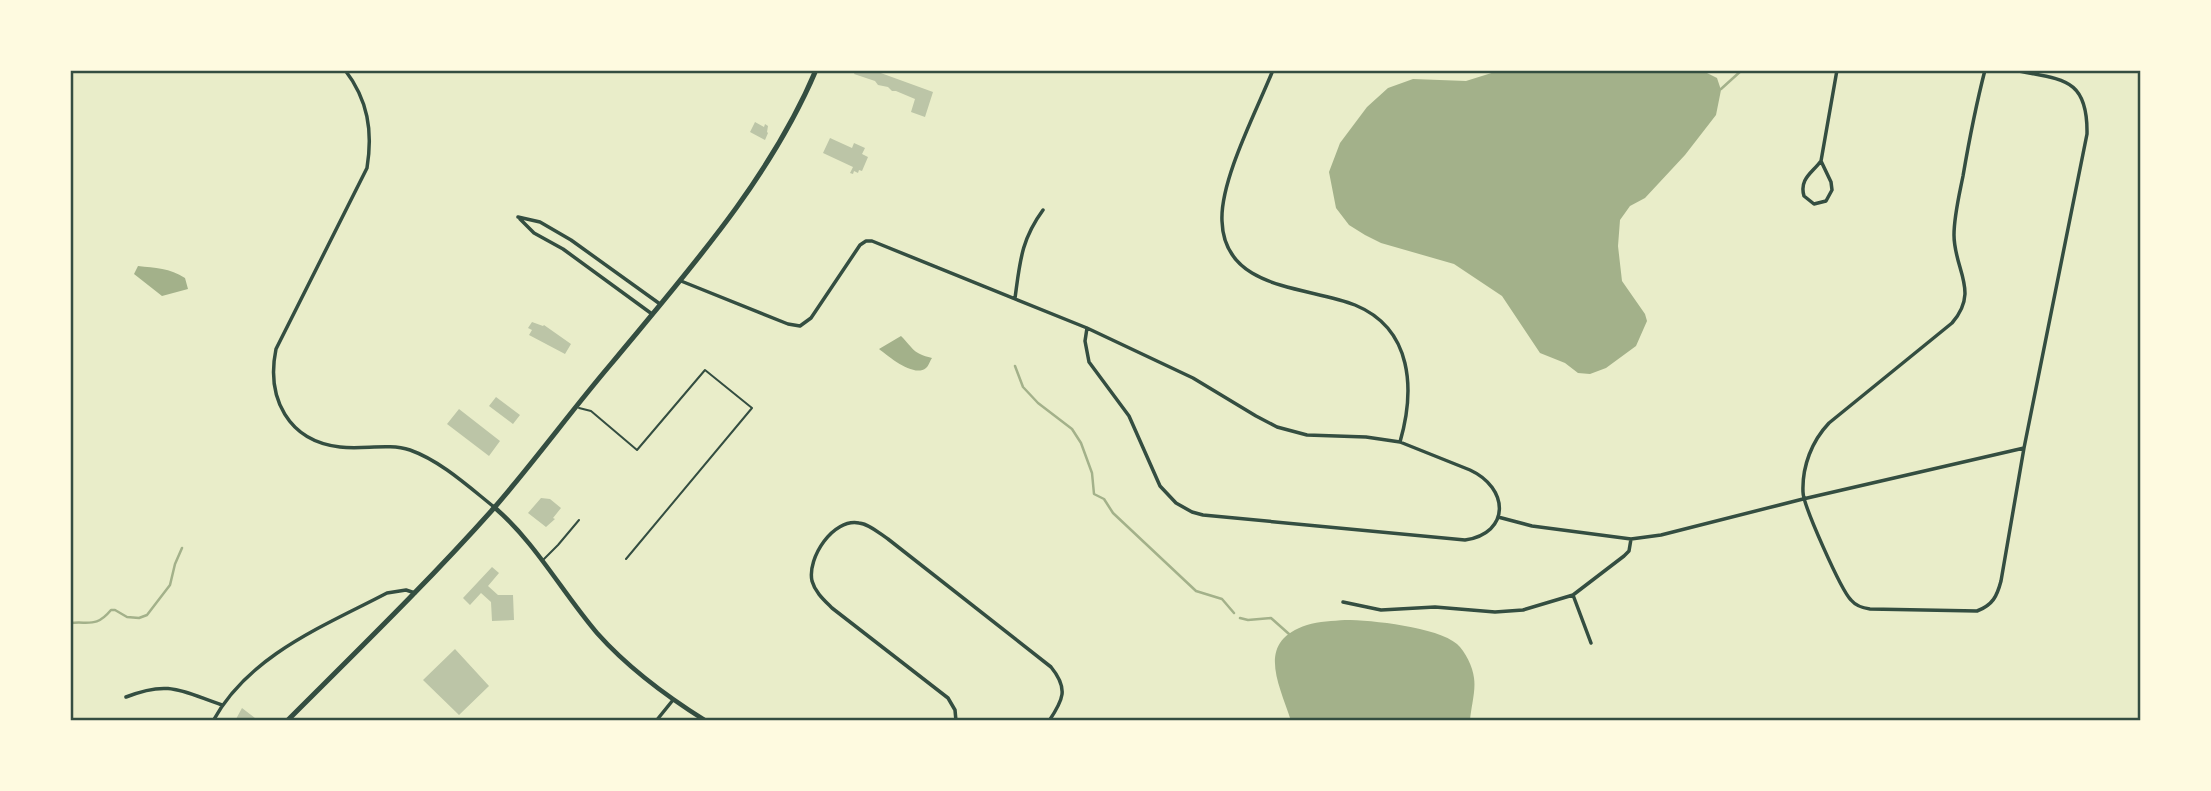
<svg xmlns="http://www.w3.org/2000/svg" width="2211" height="791" font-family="Bitter,serif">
<rect width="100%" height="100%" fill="#e9edc9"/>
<path fill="#a3b18a" d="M1501,70H1701L1717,78L1721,90L1716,115L1685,155L1645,198L1630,206L1620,220L1618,246L1622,281L1645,314L1647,321L1636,346L1606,368L1590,374L1578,373L1565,363L1540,353L1502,296L1454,264L1381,243L1365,235L1349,225L1336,208L1329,172L1340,143L1367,107L1388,88L1413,79L1466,81Z
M138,266C155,268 170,268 185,278L188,289L162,296L134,274Z
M901,336C914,349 912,353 932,358C931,359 928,367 926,368C914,378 888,356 879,349Z
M1345,620C1372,620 1437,627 1457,644C1465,651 1473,667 1474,678C1476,691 1471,707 1470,721H1291C1279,683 1255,642 1307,625C1319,621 1333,621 1345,620Z"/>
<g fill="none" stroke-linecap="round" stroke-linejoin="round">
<path stroke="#a3b18a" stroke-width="2.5" d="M1721,89L1742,70
M1015,366L1023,387L1038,403L1072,429L1081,443L1092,473L1094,494L1104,499L1113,513L1196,591L1222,599L1234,613
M1240,618L1248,620L1271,618L1289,634
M70,623C89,621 96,628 111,610H115L127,617L139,618L147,615L170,585L175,564L182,548"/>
</g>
<path fill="#bcc5a7" d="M856,70L878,72L933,92L925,117L911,112L915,99L896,91H892L888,87L878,85L875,81L854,74Z
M755,122L764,127L765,124L768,126L767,132L768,133L765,140L750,132Z
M830,138L852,148L854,143L865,148L862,154L868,157L862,171L859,170L858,173L854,171L853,174L850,173L853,167L823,153Z
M532,322L543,326L544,325L571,344L565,354L529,335L532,330L528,328Z
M496,397L520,415L513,424L489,406Z
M459,409L500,441L489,456L447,424Z
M541,498L550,499L561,508L553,518L555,519L546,527L528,513Z
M492,567L499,573L488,586L498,595H513L514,620L492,621L491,602L481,593L470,605L463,598Z
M455,649L489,686L459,715L423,680Z
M242,708L255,718L252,721H239L236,719Z"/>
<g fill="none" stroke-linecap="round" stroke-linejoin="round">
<path stroke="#344e41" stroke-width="2" d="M579,408L591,411L637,450L705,370L752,408L626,559
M543,560L558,545L579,520"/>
<path stroke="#344e41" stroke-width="3.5" d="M345,70C368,100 373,131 367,168L276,349C266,398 288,441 340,447C363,450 388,443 410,450C441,461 469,487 494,507
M1273,70C1257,110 1220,180 1222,221C1224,291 1308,286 1355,305C1413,329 1415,390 1400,442
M1985,70C1976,105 1969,141 1963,176C1959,196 1954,216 1954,235C1954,270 1980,291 1952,323L1829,423C1812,441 1802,466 1803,492C1803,505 1841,590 1851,600C1856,606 1862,608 1870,609L1977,611C1993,605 1997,596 2001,581L2024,448L2087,134C2088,76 2061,80 2014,70
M1821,161C1812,173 1799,179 1804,196L1814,204L1826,201L1832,190L1831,182L1821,161L1837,70
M518,217L540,222L571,240L660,304
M520,219L534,233L563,249L652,314
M681,281L788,324L800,326L811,318L860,245L866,241H872L1087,328L1193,378L1256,416L1277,427L1307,435L1366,437L1400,442L1470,470C1509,488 1511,533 1465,540L1203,515L1192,512L1176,503L1160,486L1129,416L1089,362L1085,341L1087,328
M1015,298C1020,262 1021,240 1043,210
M1498,517L1532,526L1631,539L1661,535L1803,499L2024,448
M1573,595L1591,643
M1343,602L1381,610L1435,607L1495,612L1523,610L1573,595L1624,556L1629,551L1631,539
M126,697C169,680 181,691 222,705
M213,721C249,655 324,626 387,593L406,590L415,593
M656,721L673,700
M956,721L955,710L948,698L832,608C824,600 815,592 812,581C807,558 833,518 859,523C869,524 879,533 888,539L1051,667C1069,689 1063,700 1049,721"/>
<path stroke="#344e41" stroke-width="4.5" d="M494,507C535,542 562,592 597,633C629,669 666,696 706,721"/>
<path stroke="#344e41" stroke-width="5" d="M287,721C357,651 428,582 494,508C534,462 571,411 611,364C687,272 769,181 816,70"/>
</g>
<rect width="2211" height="791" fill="none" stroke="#fefae0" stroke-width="144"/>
<rect x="72" y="72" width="2067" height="647" fill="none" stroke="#344e41" stroke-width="2.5"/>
</svg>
